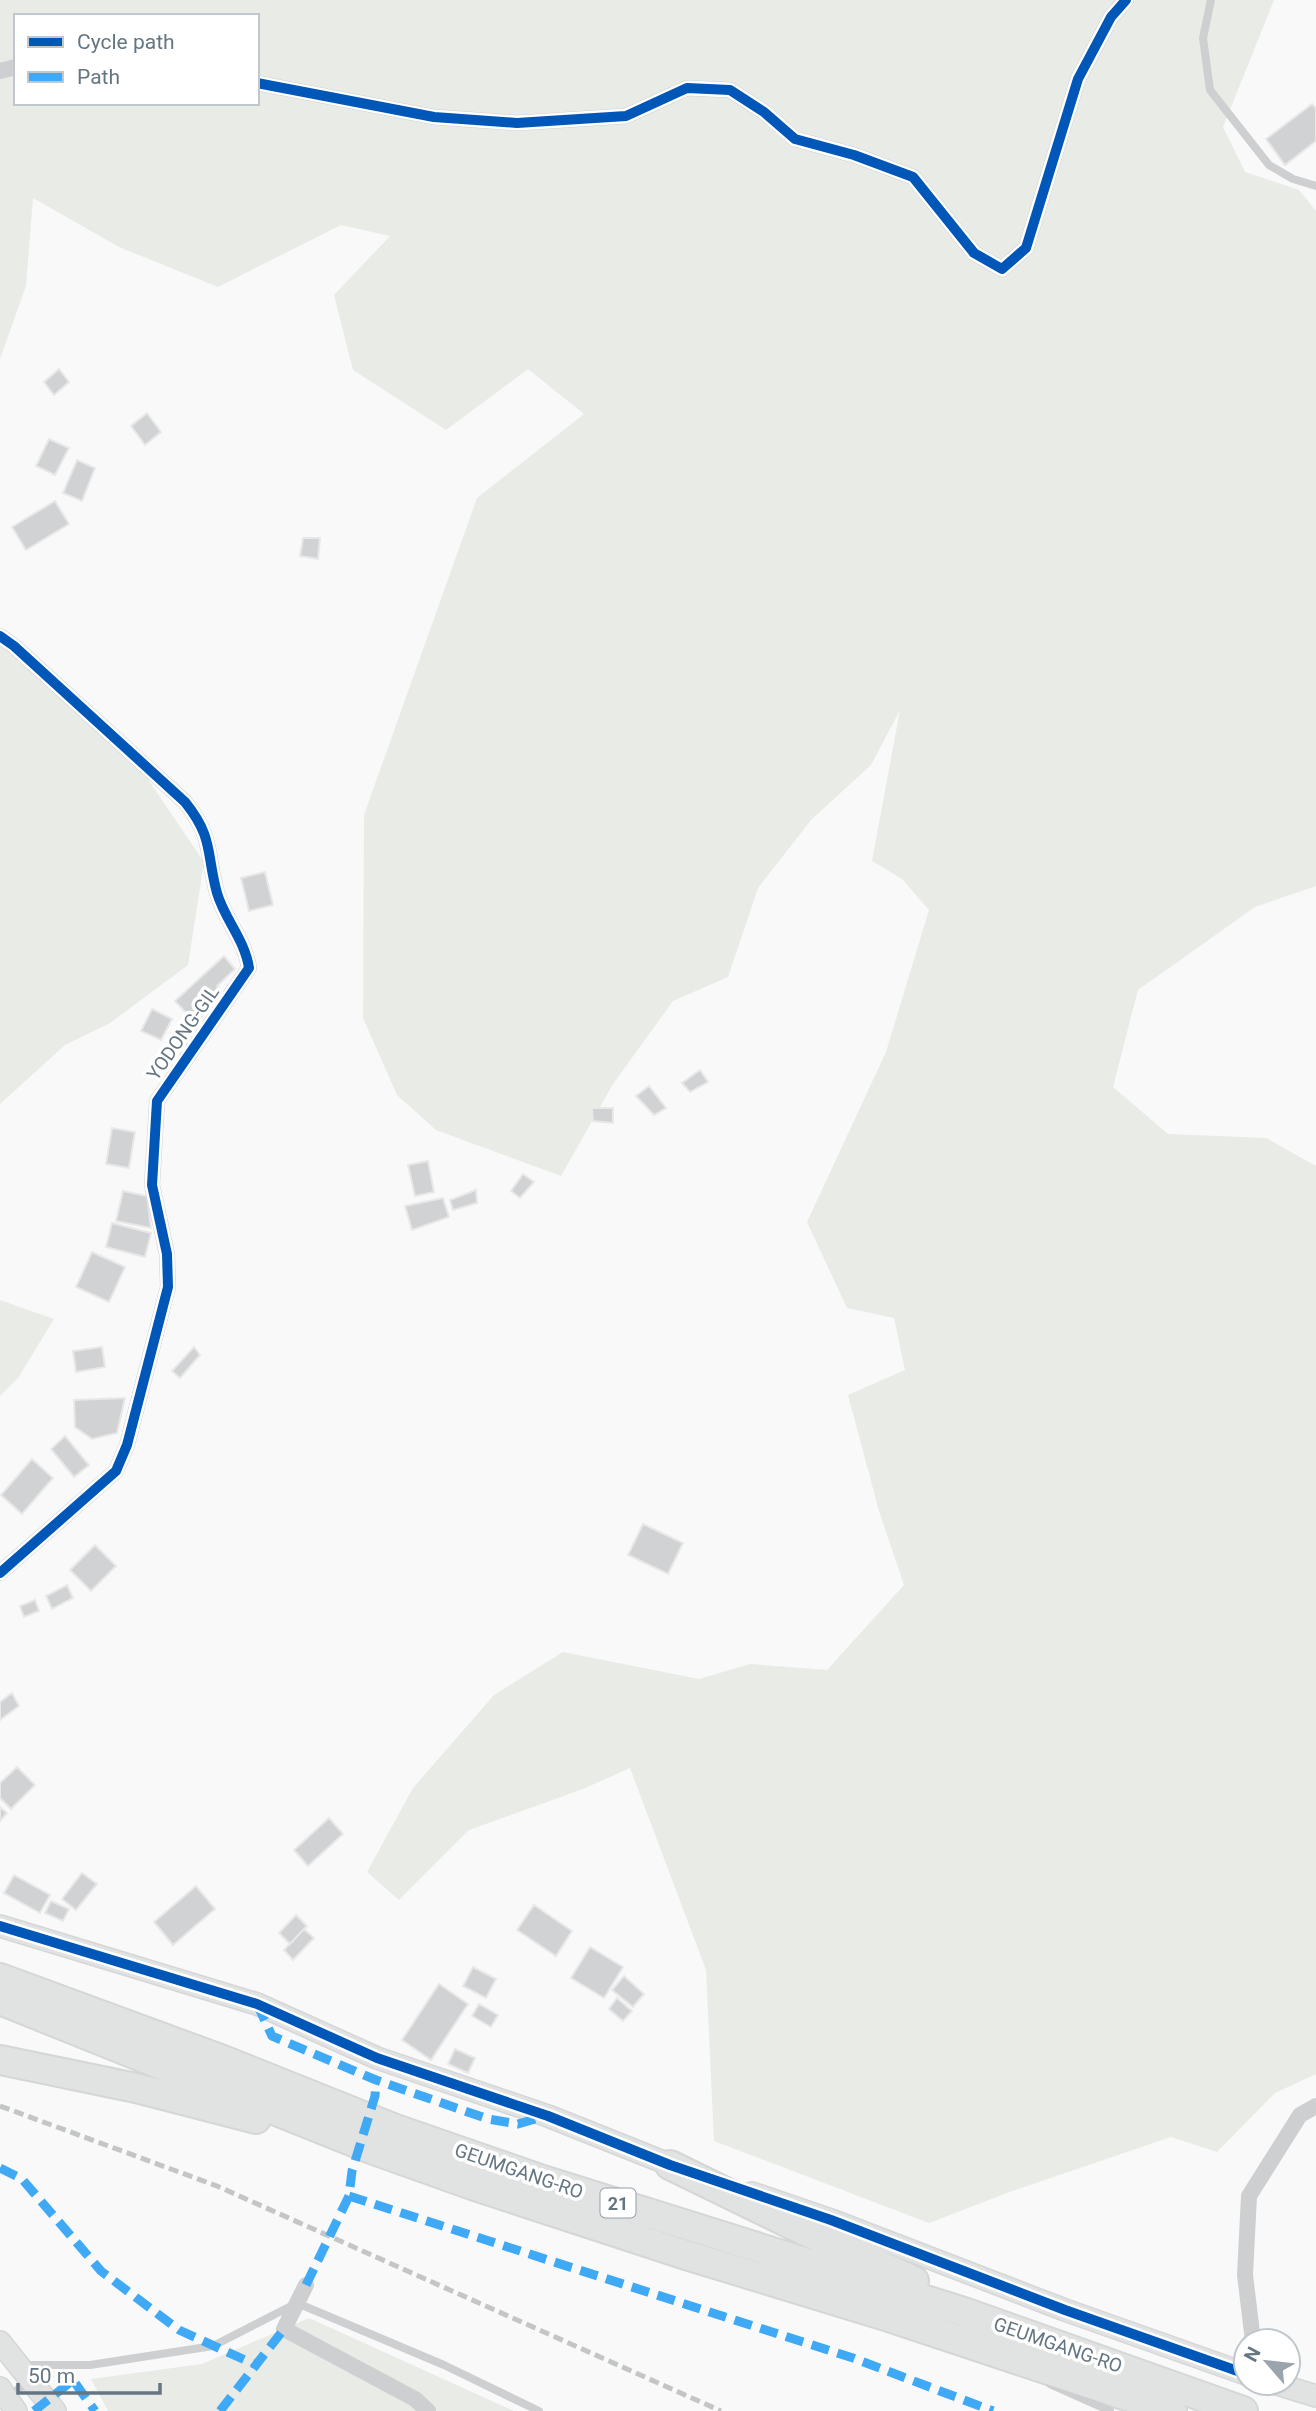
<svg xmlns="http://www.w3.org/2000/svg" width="1316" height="2411" font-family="Roboto,sans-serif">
<rect width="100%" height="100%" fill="#f9f9f9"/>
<path fill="#e8ebe6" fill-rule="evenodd" d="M0,0H1274L1223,127L1245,172L1299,190L1316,211V886L1255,907L1138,990L1113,1087L1168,1134L1266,1138L1316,1166V2074L1275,2093L1217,2152L1171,2137L1015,2190L929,2223L714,2141L706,1970L630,1768L583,1789L469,1830L399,1900L367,1872L413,1788L494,1695L563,1652L699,1679L750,1664L827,1670L904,1585L879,1511L848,1395L905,1370L894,1318L847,1308L807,1222L886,1052L929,910L902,879L872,861L900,710L871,765L811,820L758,888L728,977L673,1001L613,1084L561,1176L436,1130L397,1095L363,1018L364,815L477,498L584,414L528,369L446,430L353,370L334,295L390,236L341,225L218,287L119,247L33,198L26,286L0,359ZM16,16H257V103H16Z
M0,636L147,778L204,862L188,965L110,1023L65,1045L0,1104Z
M0,1300L54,1319L18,1378L0,1396Z
M309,2318L514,2411H108L91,2379L202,2364Z"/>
<path fill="#d0d2d3" stroke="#e8e8e8" stroke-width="2" d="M1312,104L1316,108V141L1285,165L1266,139Z
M59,369L69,382L54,395L44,382Z
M147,413L161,432L145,445L131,426Z
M49,439L69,448L55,475L36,466Z
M77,460L95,468L82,501L63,493Z
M55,501L69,524L26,550L12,527Z
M303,538H320L318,559L300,556Z
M265,872L273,905L249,911L241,878Z
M224,956L235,969L217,986L220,989L206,1002L211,1007L200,1018L195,1013L190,1017L175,1001Z
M152,1009L172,1019L161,1040L141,1031Z
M700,1070L708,1082L690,1092L682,1083Z
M649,1086L666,1108L654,1115L636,1096Z
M592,1108H613V1123L593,1121Z
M112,1128L135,1132L129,1168L106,1164Z
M428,1161L434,1192L415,1196L408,1165Z
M523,1174L534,1182L520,1198L511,1191Z
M476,1190L477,1203L453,1210L450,1200Z
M123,1191L147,1196L151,1228L116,1221Z
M443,1198L449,1217L412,1230L405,1206Z
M112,1223L151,1233L145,1257L106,1247Z
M92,1252L125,1267L109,1302L76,1287Z
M102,1347L105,1367L76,1372L73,1351Z
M194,1347L200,1355L180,1378L172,1371Z
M125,1398L117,1433L92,1439L75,1427L74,1400Z
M65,1436L89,1465L74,1477L51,1449Z
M32,1459L53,1478L22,1514L1,1495Z
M643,1524L683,1543L668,1574L628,1555Z
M95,1545L116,1566L91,1591L70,1570Z
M67,1585L73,1598L52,1609L46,1596Z
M35,1600L39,1611L24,1617L20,1606Z
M12,1693L19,1706L0,1720V1702Z
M17,1767L35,1785L11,1809L0,1798V1783Z
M0,1807L7,1813L0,1821Z
M329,1818L343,1834L308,1866L294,1850Z
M82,1873L97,1884L76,1910L62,1899Z
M14,1875L50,1895L40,1913L4,1893Z
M196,1886L215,1909L173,1945L154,1922Z
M51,1901L69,1909L63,1921L45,1913Z
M534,1905L572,1931L556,1956L517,1930Z
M296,1915L307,1926L290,1944L279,1933Z
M304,1929L314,1938L293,1960L284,1950Z
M590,1947L623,1967L604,1998L571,1978Z
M473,1967L496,1979L486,1998L463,1986Z
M624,1976L644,1994L633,2007L612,1990Z
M439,1984L468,2004L431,2060L402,2040Z
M617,1998L632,2011L623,2021L609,2009Z
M479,2004L498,2015L491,2027L472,2016Z
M455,2049L475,2058L468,2073L448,2064Z"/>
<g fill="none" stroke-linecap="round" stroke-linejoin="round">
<g stroke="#d5d6d7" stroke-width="24">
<path id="secondary" d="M0,1926L257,2004L377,2058L548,2116L681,2169
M752,2193L831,2220L1065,2310L1246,2374
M0,2342L55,2411
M1274,2383L1316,2396
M0,2388L16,2411"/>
</g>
<g stroke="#d5d6d6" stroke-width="32">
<path id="highway" d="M0,1978L223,2060L393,2128L543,2180L964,2312L1243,2411
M0,2000L371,2149L475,2186L686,2255L889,2317L1172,2411
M0,2060L136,2088L256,2119
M670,2165L799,2228L914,2281"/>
</g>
<path stroke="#cecfd0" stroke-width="8" d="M1211,0L1203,38L1210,90L1269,165L1293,179L1316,186
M22,2365H90L213,2346L297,2303L444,2365L539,2411
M1050,2384L1110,2411
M7,2398L30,2380"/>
<path stroke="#cecfd0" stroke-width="16" d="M0,71L16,67
M257,83L434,117L517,123L626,116L687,88L730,90L764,112L795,139L854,155L913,177L974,253L1002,269L1026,248L1078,79L1111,17L1126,0
M0,636L14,646L185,802C214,838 206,853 217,893C225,920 245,940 249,968L157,1101L152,1185L167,1254L168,1287L127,1445L116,1471L0,1573
M306,2285L284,2329L415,2399L428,2411
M1253,2341L1245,2275L1249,2196L1300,2115L1316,2106"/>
<use href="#secondary" stroke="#e1e2e2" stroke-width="21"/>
<use href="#highway" stroke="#e1e2e2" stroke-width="28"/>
<path stroke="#c3c5c6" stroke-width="5" stroke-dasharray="10 5" stroke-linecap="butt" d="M0,2106L217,2186L721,2411"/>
<path stroke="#3fa9f5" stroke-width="9" stroke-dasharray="18 9" stroke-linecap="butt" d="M257,2004L272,2036L376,2080L488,2119L518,2124L545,2116
M0,2168L22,2179L101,2271L179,2330L256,2365
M349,2196L853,2358L993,2411
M306,2285L349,2196L352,2171L375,2096L376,2080
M34,2411L73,2380L95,2411
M220,2411L284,2329"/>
<g stroke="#fff" stroke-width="15">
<path id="cycleway" d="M257,83L434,117L517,123L626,116L687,88L730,90L764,112L795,139L854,155L913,177L974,253L1002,269L1026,248L1078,79L1111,17L1126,0
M0,636L14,646L185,802C214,838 206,853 217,893C225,920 245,940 249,968L157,1101L152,1185L167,1254L168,1287L127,1445L116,1471L0,1573
M0,1926L257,2004L377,2058L548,2116L670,2165L831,2220L1065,2310L1246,2374"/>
</g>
<use href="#cycleway" stroke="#0057b8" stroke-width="10"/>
</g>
<g text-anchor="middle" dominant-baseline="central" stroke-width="7" stroke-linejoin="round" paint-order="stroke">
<rect fill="#fff" stroke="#939fa8" stroke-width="2" x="600.5" y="2188.5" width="35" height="29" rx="5"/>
<g font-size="18" font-weight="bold" fill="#657683">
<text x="618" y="2203">21</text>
</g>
<g font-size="19" fill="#657683" stroke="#fff">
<text transform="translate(183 1033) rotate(-55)">YODONG-GIL</text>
<text transform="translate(519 2171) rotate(19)">GEUMGANG-RO</text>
<text transform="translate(1058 2345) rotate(19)">GEUMGANG-RO</text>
</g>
</g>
<rect x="14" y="14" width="245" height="91" fill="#ffffff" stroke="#c1c8cd" stroke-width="2"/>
<rect x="28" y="37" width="35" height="10" fill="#0057b8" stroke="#c1c8cd" stroke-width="2"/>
<text x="77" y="49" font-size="21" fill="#657683">Cycle path</text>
<rect x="28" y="72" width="35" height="10" fill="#3fa9f5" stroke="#c1c8cd" stroke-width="2"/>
<text x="77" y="84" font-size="21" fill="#657683">Path</text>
<g transform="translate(1267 2362) rotate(298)"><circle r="33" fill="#ffffff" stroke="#c1c8cd" stroke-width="2"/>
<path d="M0-5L12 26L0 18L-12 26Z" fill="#99a4ac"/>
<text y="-10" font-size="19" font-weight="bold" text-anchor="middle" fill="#657683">N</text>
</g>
<path d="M18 2383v10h142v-10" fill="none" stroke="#657683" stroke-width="3.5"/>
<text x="28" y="2383" font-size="21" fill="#657683" stroke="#ffffff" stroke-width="5" paint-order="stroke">50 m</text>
</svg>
